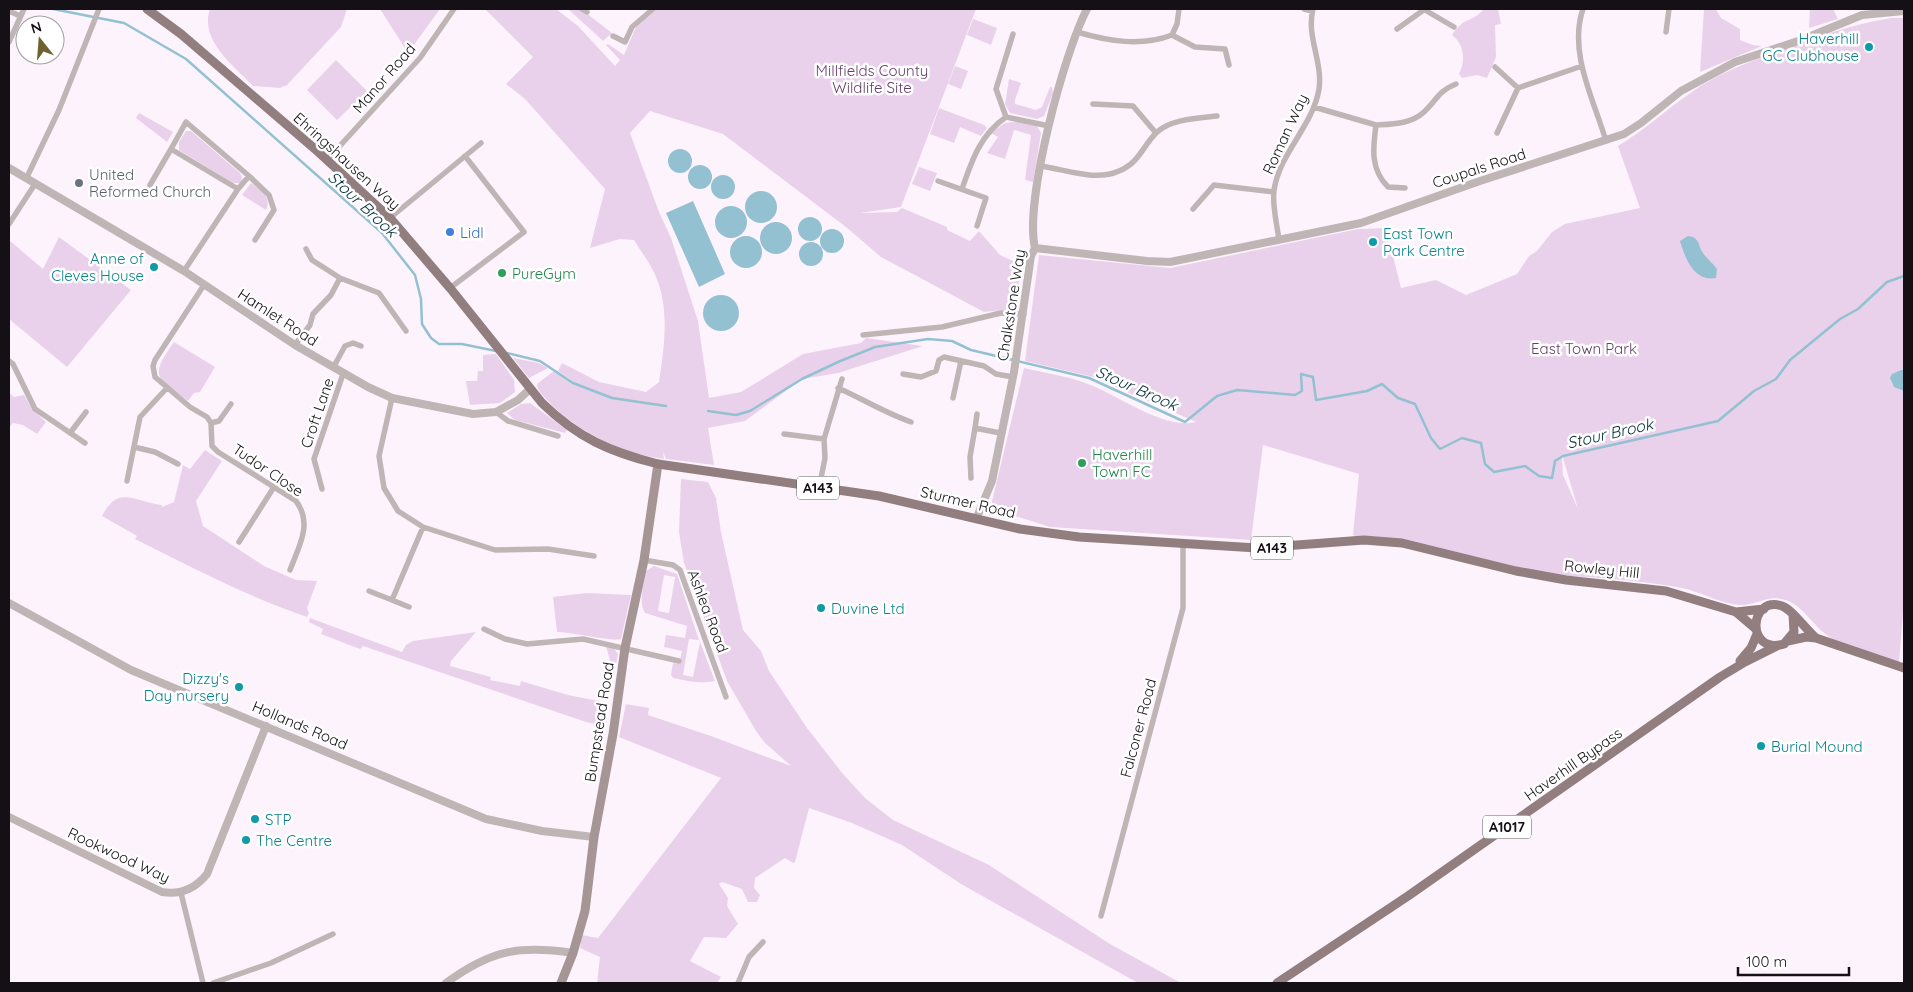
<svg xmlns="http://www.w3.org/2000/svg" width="1913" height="992" font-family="Quicksand,sans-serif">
<rect width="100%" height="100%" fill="#fdf3fd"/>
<path fill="#ead1eb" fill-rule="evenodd" d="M210,9H347L341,27L287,85L280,88L253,86C234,66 199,40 210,9Z
M380,9H440L408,53Z
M485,9H556L578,26L615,66L620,60L606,45L608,44L624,55L636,27L657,9H976L901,207L860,213L897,212L902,208L947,227V230L970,241L979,231L1000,255L1022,265L1015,309L984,312L881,257L846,227L723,134L650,111L630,133L659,212L671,238L698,321L709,398L741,392L803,354L861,343L866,338L923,346L838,373L802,379L745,421L708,428L714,465L666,459L663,452L664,459C622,454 576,431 547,400C543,395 537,391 537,384L554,371L580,386L558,371L562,363L599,382L646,392L659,382C664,348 670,310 656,277C651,264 641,252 634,240L620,239L590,248L605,189L525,99L506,84L533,57Z
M568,9H581L612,33L603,41Z
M1484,9H1498L1501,24L1495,25L1496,57L1487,78L1477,75L1462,78L1459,74C1466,60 1464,44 1452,35C1464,16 1472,23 1484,9Z
M1704,9H1716L1721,18L1740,29V40L1753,45L1762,46L1700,72Z
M1810,9H1833L1838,19L1809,28Z
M1892,18H1904V600L1899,662C1876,655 1848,650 1828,636C1812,625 1803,605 1785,600C1769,594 1755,606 1740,605C1721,604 1701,592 1682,588C1644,581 1606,578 1568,576L1566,580L1463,556L1364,540L1353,535L1359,474L1263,445L1251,540L1050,527L993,509L992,501L1024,368C1045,373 1068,376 1088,384C1118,395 1164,430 1196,422L1093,377L1025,361L1039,255L1170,268L1358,229L1386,228L1401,288L1436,280L1466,295L1517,274L1529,256L1537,251L1552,232L1565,224L1640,208L1618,146C1645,130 1664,111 1689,94C1716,74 1748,62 1779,51C1816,37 1852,24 1892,18ZM1562,458H1563L1578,509L1563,475Z
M973,19L997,28L991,45L967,35Z
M336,60L367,91L337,120L307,90Z
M955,66L968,71L961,89L948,84Z
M1009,79L1021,83L1015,100V104L1036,110L1042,107L1050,87H1052L1053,93L1044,116L1037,119L1010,113L1005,104Z
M939,108L984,125L987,128L981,136L960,127L954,143L930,134Z
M139,113L173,132L167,142L136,118Z
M1019,121L1037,126L1041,133L1033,182L1025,180L1031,135L1014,130L1005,159L987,153L998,137L991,133L1005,123Z
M186,131H191L240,173L242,177L241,183H233L179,150V142Z
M919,167L937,173L930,191L912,184Z
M251,183C261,190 272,197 266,210L242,195Z
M59,237L131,290L67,367L9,319V240L43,269Z
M174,342L215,367L200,392L194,393L188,401C157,377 148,378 174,342Z
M496,354L514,380L515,392L500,403L470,405L466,381H477L478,371H483V355Z
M513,358L539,363L548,368L529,378Z
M9,393L14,397L24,395L32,409L46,422L37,434L23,425L13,423L9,428Z
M530,403L567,430L565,433L515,420L507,413L521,404Z
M205,450L222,461L196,501L203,526L264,566L296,580L317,581L307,608L309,613L307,617C248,597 191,567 135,539L137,536L102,516C118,484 135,502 162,505V507L174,502L183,465L190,469Z
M681,479L708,482L716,498L721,532L743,630L761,651L769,671L807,728L843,774L865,798L893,820L989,865L1110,944L1181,983H1138L961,884L902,845L852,823L809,808L795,862L793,863L785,858L755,878L754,888L760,895L757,902H748L742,889L722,882L719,884L728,898L727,906L738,924L726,938L704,937L690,961L721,977L717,983H597L600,957L580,948L582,935L598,938L721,778L619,737L626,704L649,708L648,715L711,736L791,766L765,743L756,731L727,681L684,563L679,532Z
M654,566L677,574L699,640L689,639L683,675L693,677L700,642L715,681C700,684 687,681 673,678L671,675L673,663L679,664L682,651L664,647L666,635L685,638L687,626L645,613C638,601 644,585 646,571ZM664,575L675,577L669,613L658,611Z
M586,593L631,595L621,639C613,642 571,632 557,632L553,597Z
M310,618L402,652L406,645L413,641L476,632L451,661L450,666L491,677L490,680L520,686L521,681L568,695L609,703L606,727L586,722L363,646L360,649L321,634L323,629L309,622Z
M606,646L613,647L618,654L614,675Z"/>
<path fill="#93c1d2" d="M668 161a12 12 0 1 1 24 0a12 12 0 1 1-24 0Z
M688 177a12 12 0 1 1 24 0a12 12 0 1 1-24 0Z
M711 187a12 12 0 1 1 24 0a12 12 0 1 1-24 0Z
M745 207a16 16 0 1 1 32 0a16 16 0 1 1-32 0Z
M693,201L725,274L699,287L666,213Z
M715 222a16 16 0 1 1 32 0a16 16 0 1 1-32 0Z
M798 229a12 12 0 1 1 24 0a12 12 0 1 1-24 0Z
M760 238a16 16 0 1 1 32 0a16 16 0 1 1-32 0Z
M820 241a12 12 0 1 1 24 0a12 12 0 1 1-24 0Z
M1688,236C1700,237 1698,246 1703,253C1706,258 1713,263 1717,269L1716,278C1694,282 1685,258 1680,241Z
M730 252a16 16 0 1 1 32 0a16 16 0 1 1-32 0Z
M799 254a12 12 0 1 1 24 0a12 12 0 1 1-24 0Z
M703 313a18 18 0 1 1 36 0a18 18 0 1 1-36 0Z
M1901,370H1904V391L1894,387L1890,378L1892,374Z"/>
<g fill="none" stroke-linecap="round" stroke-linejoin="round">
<path stroke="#93c1d2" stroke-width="2.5" d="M53,9L124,23L186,59L382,233L415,275L421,299L422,324L431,338L439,344H462L496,351
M507,353L540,361L573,383L612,398L666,406
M708,411L736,415L750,411L802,379L838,362L875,347L928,339L952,341L971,350L1089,378L1185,422L1217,396L1237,390L1295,395L1302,391L1301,374L1313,377L1316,400L1367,391L1382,384L1398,398L1415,404L1431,438L1440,449L1462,438L1481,443L1485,464L1494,472L1525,466L1539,476L1552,478L1555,461L1563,456L1718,421L1754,391L1776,379L1790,360L1840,319L1858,309L1887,282L1904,276"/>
<path stroke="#c0b5b5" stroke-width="5.5" d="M582,9L587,12
M1304,9L1312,11
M1583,9C1568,52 1594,100 1606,141
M1425,10L1454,27
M9,11L20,16
M1397,29L1425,9
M1077,32C1108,41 1141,47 1172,35L1177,24L1179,9
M1666,32L1669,9
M1013,34L996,89L1006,117L1049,126
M1172,35L1195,47L1225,49L1229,65
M613,36L625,42L632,27L653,9
M9,42L24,9
M1495,67L1518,88L1582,66
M1093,104L1133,106L1156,133
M1314,107L1376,125C1373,148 1370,169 1388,187L1405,188
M1376,125C1393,124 1411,124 1424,112C1437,100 1438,91 1456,84
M1497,133L1518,88
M171,149L186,122L249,176
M327,160L420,58L454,9
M1040,166C1065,169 1095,182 1119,171C1139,163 1143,146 1156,133C1170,119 1198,118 1217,116
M26,179L59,110L99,9
M938,181L986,198L977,226
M150,185L171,149L238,189
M962,189C972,160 980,135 1006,117
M1193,209L1214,185L1274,192
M390,218L481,143
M9,224L35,184
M1279,240C1277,224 1272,206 1274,190C1280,152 1313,126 1319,89C1323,62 1306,36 1313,9
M184,271L238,189L249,176L269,195L274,210L255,240
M340,278L379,293L406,331
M204,285L155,360L153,366L155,377L190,407L207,417L211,423L212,446L218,452L296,501C313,524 299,546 290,570
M450,288L524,232L465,156
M863,335L942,327L1001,313L1024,314
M295,345L310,325L313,314L331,295L340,278L312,260L306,249
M9,361L13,364L35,409L85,443
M333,368L345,346L353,343L361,346
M903,374L921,377L936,371L939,360L944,357L984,366L996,374L1013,377
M838,388C863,399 885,413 911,422
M392,398L379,456L384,488L398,511L423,527L495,550L548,549L594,556
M953,398L961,361
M496,412L508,421L558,436
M211,423L219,421L231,404
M975,428L977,414
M70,433L86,412
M784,434L824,439
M134,447L155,452L178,464
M971,478L970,457L975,428L1000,433
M127,481L140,417L166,389
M819,488L825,458L824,439L842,379
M322,489L314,459L343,374
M239,542L274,487
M644,560L673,565L680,570L726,697
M369,591L392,600L423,527
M392,600L409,607
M484,629L505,639L527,644L583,639L679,661
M181,893L203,983
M1101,916L1183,608V545
M213,983L271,963L333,934
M738,983L749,957L763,942"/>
<path stroke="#c0b5b5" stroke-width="8" d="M9,168L184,271L295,345L368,387L392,398L473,414L496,412L518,400L530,389
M1035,248L1147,261L1170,262L1361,223L1480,181L1624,134L1641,123L1681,91L1735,62L1801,40L1862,15L1904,11
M977,517L992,481L1014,372L1031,256L1035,248C1024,201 1064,53 1087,9
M9,603L131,670L486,819L542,831L594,837
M9,817L162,892C180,895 195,889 207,874L266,726
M446,983C491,950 519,945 573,953"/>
<path stroke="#a69595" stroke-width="9" d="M561,983L573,953L585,911L594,837L613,734L625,648L644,560L658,464"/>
<path stroke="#927e7e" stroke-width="9" d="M147,9L181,34L315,149L390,218L450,288L542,403C578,438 610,452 658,464L879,496L1020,529L1079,537L1257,548L1364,540L1402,543L1516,571L1566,580L1666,591L1736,612L1764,609
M1736,612L1756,629
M1793,615L1794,632L1784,644C1745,655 1749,595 1782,606C1793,610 1806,630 1816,638
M1788,641L1806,637L1816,638L1904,668
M1740,661L1751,648L1757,634
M1277,983L1408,896L1720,677L1745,662L1779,645"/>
</g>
<g fill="#0f9aa8" stroke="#fff" stroke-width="2">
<circle cx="1869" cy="47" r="5"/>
<circle cx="1373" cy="242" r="5"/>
<circle cx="154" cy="267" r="5"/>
<circle cx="821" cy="608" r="5"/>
<circle cx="239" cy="687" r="5"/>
<circle cx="1761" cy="746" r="5"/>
<circle cx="255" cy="819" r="5"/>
<circle cx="246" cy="840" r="5"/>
</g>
<circle fill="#6b7280" stroke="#fff" stroke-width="2" cx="79" cy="183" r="5"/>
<circle fill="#3f7fe0" stroke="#fff" stroke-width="2" cx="450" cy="232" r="5"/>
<g fill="#2e9e5b" stroke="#fff" stroke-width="2">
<circle cx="502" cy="273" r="5"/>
<circle cx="1082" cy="463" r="5"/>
</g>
<g text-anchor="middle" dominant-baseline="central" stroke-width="5" stroke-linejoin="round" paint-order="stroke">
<g fill="#fff" stroke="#5b585c" stroke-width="1">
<rect x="797" y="476.5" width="42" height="23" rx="4"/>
<rect x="1251" y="536.5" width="42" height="23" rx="4"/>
<rect x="1483" y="815.5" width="48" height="23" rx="4"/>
</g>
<g font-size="14" font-weight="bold" fill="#151016">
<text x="818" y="488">A143</text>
<text x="1272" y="548">A143</text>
<text x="1507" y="827">A1017</text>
</g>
<g font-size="15" fill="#0d838f" stroke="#fff" text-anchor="start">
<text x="1859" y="38" text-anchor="end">Haverhill<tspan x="1859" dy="17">GC Clubhouse</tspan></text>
<text x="1383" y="233">East Town<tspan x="1383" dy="17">Park Centre</tspan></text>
<text x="144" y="258" text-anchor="end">Anne of<tspan x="144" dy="17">Cleves House</tspan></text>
<text x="831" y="608">Duvine Ltd</text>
<text x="229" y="678" text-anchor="end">Dizzy's<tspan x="229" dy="17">Day nursery</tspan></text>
<text x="1771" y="746">Burial Mound</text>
<text x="265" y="819">STP</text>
<text x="256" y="840">The Centre</text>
</g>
<g font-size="15" fill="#663e69" stroke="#fff">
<text x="872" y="70">Millfields County<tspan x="872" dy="17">Wildlife Site</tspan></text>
<text x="1584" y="348">East Town Park</text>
</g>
<g font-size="15" fill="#151016" stroke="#fff">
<text transform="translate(384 78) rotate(-49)">Manor Road</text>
<text transform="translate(1285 134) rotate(-65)">Roman Way</text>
<text transform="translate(347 161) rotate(42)">Ehringshausen Way</text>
<text transform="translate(1479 168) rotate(-18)">Coupals Road</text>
<text transform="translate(1011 305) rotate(-81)">Chalkstone Way</text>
<text transform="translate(278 317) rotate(33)">Hamlet Road</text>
<text transform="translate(317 413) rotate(-71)">Croft Lane</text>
<text transform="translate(268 470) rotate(34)">Tudor Close</text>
<text transform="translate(968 502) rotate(13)">Sturmer Road</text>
<text transform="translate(1602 569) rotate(6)">Rowley Hill</text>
<text transform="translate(708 611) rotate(69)">Ashlea Road</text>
<text transform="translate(599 722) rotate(-81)">Bumpstead Road</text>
<text transform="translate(300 725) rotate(23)">Hollands Road</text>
<text transform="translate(1138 728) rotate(-75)">Falconer Road</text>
<text transform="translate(1573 764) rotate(-35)">Haverhill Bypass</text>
<text transform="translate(119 855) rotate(25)">Rookwood Way</text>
</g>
<g font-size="15" fill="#5b616d" stroke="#fff" text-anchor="start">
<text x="89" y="174">United<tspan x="89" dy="17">Reformed Church</tspan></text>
</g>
<g font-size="15" fill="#366cbe" stroke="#fff" text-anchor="start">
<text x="460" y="232">Lidl</text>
</g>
<g font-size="15" fill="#27864d" stroke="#fff" text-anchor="start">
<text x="512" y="273">PureGym</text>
<text x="1092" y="454">Haverhill<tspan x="1092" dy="17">Town FC</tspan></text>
</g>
<g font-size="16" font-style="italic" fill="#06313e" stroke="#fff">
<text transform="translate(363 204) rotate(43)">Stour Brook</text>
<text transform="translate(1137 388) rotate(24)">Stour Brook</text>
<text transform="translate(1610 433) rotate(-13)">Stour Brook</text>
</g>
</g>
<rect width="1913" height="992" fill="none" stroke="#151016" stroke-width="20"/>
<g transform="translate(40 40) rotate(343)"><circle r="24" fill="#ffffff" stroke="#a19fa2"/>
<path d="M0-4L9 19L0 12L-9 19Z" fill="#6e6330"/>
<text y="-8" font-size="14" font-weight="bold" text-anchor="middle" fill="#151016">N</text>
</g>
<path d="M1738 967v8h111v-8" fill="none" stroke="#151016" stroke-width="2.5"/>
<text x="1746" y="967" font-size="15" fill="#151016" stroke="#ffffff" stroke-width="4" paint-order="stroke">100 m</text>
</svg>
